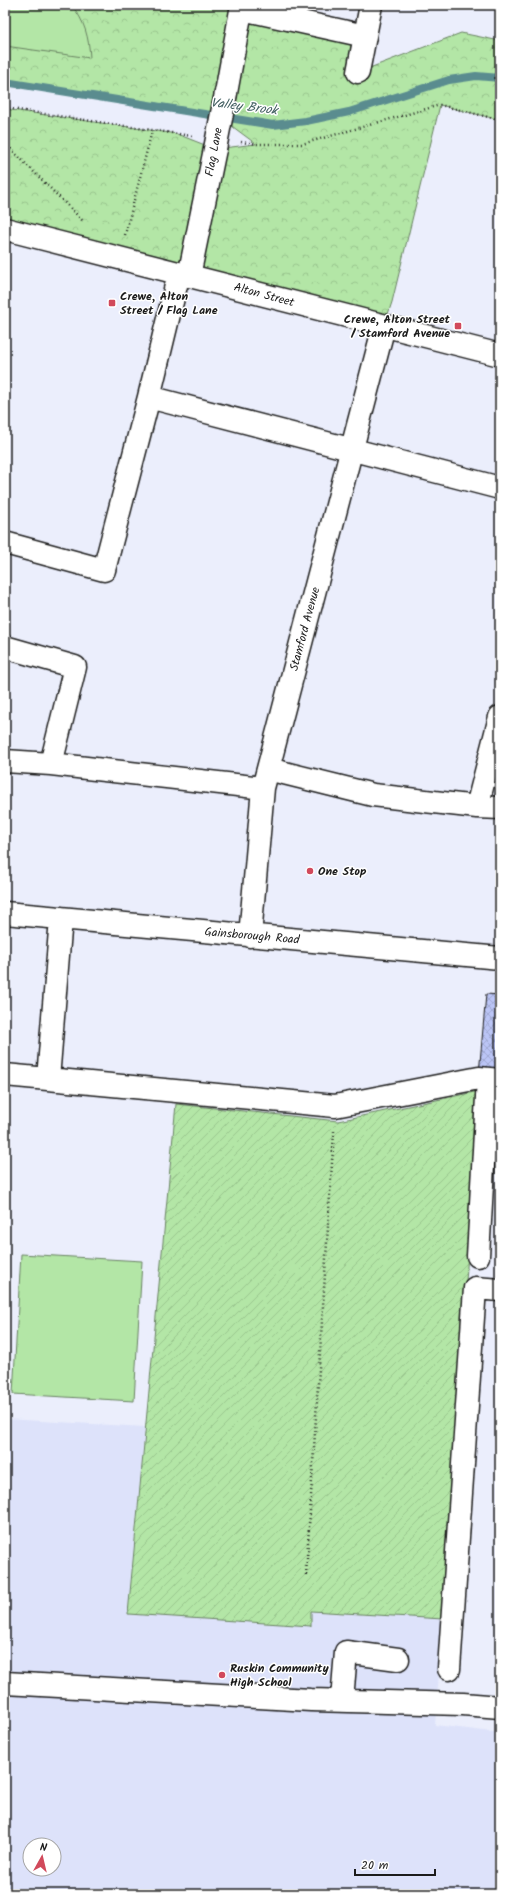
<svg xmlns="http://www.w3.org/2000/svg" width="505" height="1899" font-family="Kalam,sans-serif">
<defs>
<pattern id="forest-crowns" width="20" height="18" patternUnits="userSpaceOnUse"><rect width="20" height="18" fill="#b3e6a6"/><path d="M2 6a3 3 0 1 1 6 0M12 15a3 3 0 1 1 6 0" fill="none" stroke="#99c58e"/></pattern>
<pattern id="garden-furrows" width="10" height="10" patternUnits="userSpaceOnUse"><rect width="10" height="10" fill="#b3e6a6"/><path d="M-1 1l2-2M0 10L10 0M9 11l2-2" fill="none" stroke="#99c58e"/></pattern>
<pattern id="building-cross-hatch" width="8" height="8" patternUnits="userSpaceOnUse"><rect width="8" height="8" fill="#bbc5f6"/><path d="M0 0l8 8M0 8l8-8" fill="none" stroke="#a0a9d2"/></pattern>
</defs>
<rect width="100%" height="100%" fill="#ebeefc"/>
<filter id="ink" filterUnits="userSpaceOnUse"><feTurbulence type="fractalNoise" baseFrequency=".025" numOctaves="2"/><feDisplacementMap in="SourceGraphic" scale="8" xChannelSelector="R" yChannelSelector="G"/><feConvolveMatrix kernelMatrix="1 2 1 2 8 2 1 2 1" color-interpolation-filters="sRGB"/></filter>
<g filter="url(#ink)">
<path fill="#dde2fa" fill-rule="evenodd" d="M5,1419L145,1427L128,1614L311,1626L310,1611L443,1619L435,1725L500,1733V1894H5ZM30,1845H54V1869H30Z"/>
<path fill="url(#forest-crowns)" stroke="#688161" d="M5,5H239L365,36L359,72L461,33L500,41V120L440,105L392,302L384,326L5,229V109L177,134L215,149L256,144L221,118L5,82Z"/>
<path fill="url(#garden-furrows)" stroke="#688161" d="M479,1091L443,1619L311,1611V1626L128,1614L176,1104L338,1121Z"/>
<path fill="#b3e6a6" stroke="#688161" d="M5,5H71C85,20 89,39 90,58L5,46Z
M21,1254L142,1261L134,1401L13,1394Z"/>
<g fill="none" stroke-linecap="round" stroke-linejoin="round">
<path stroke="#5a8c8f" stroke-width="8" d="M5,82L273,125L306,121L349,112L449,80L476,76L500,78"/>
</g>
<path fill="url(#building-cross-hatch)" stroke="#1c1c1c" d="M486,994L500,995V1075L479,1074Z"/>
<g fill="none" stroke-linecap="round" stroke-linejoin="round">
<g stroke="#1c1c1c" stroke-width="25">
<path id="minor" d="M242,9L365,36
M358,72L371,5
M226,93L242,5
M5,229L500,355
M189,276L215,149
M149,397L500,488
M5,543L104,570L149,397L179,273
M5,647L75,667L51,764
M5,761L51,764L263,788
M268,769L373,795L477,807L500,717
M477,807L500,808
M5,913L500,958
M250,936L263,788L384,326
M5,1075L335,1106L479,1078L500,1080
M48,1079L61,918
M478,1256L488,1079
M449,1669L475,1288L500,1290
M5,1683L311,1700L463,1704L500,1707
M342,1700L346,1652L398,1659"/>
</g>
<path stroke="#1c1c1c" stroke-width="2.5" stroke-dasharray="1 3" stroke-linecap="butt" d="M5,108L192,136
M241,142L256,144H302L440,105L500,120
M5,143L84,222
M125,235L152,131
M306,1575L334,1131"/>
<use href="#minor" stroke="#fff" stroke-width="22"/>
<g stroke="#1c1c1c" stroke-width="25" stroke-linecap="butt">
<path id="minor-bridge" d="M215,149L226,93"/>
</g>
<use href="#minor-bridge" stroke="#fff" stroke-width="22"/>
</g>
</g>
<g fill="#d1495b" stroke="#fff" stroke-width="1.5">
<rect x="108" y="299" width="8" height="8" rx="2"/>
<rect x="454" y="322" width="8" height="8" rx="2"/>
<circle cx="310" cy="871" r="4"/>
<circle cx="222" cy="1675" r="4"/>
</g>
<g text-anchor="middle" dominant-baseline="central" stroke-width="3" stroke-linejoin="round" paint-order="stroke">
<g font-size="12" fill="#1c1c1c" stroke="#fff">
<text transform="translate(214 152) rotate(-79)">Flag Lane</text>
<text transform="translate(264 295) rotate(15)">Alton Street</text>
<text transform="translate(305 629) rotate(-75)">Stamford Avenue</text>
<text transform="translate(252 936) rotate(5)">Gainsborough Road</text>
</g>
<g font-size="12" font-weight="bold" fill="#1c1c1c" stroke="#fff" text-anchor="start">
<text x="120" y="296">Crewe, Alton<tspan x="120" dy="14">Street / Flag Lane</tspan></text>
<text x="450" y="319" text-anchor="end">Crewe, Alton Street<tspan x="450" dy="14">/ Stamford Avenue</tspan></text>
<text x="318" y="871">One Stop</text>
<text x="230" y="1668">Ruskin Community<tspan x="230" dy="14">High School</tspan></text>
</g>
<g font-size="13" font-style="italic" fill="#405d5f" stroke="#fff">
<text transform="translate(244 107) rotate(7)">Valley Brook</text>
</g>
</g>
<rect width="505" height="1899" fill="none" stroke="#fff" stroke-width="20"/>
<rect x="10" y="10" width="485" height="1879" fill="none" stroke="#1c1c1c" stroke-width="1.5" filter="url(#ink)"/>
<g transform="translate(42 1857) rotate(8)"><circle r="19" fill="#ffffff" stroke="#a4a4a4"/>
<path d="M0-3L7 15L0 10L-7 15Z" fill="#d1495b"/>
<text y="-6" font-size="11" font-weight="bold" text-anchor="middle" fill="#1c1c1c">N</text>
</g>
<path d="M355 1869v6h80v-6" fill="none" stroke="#1c1c1c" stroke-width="2"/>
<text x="361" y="1869" font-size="12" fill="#1c1c1c" stroke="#ffffff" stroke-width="3" paint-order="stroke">20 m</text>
</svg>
